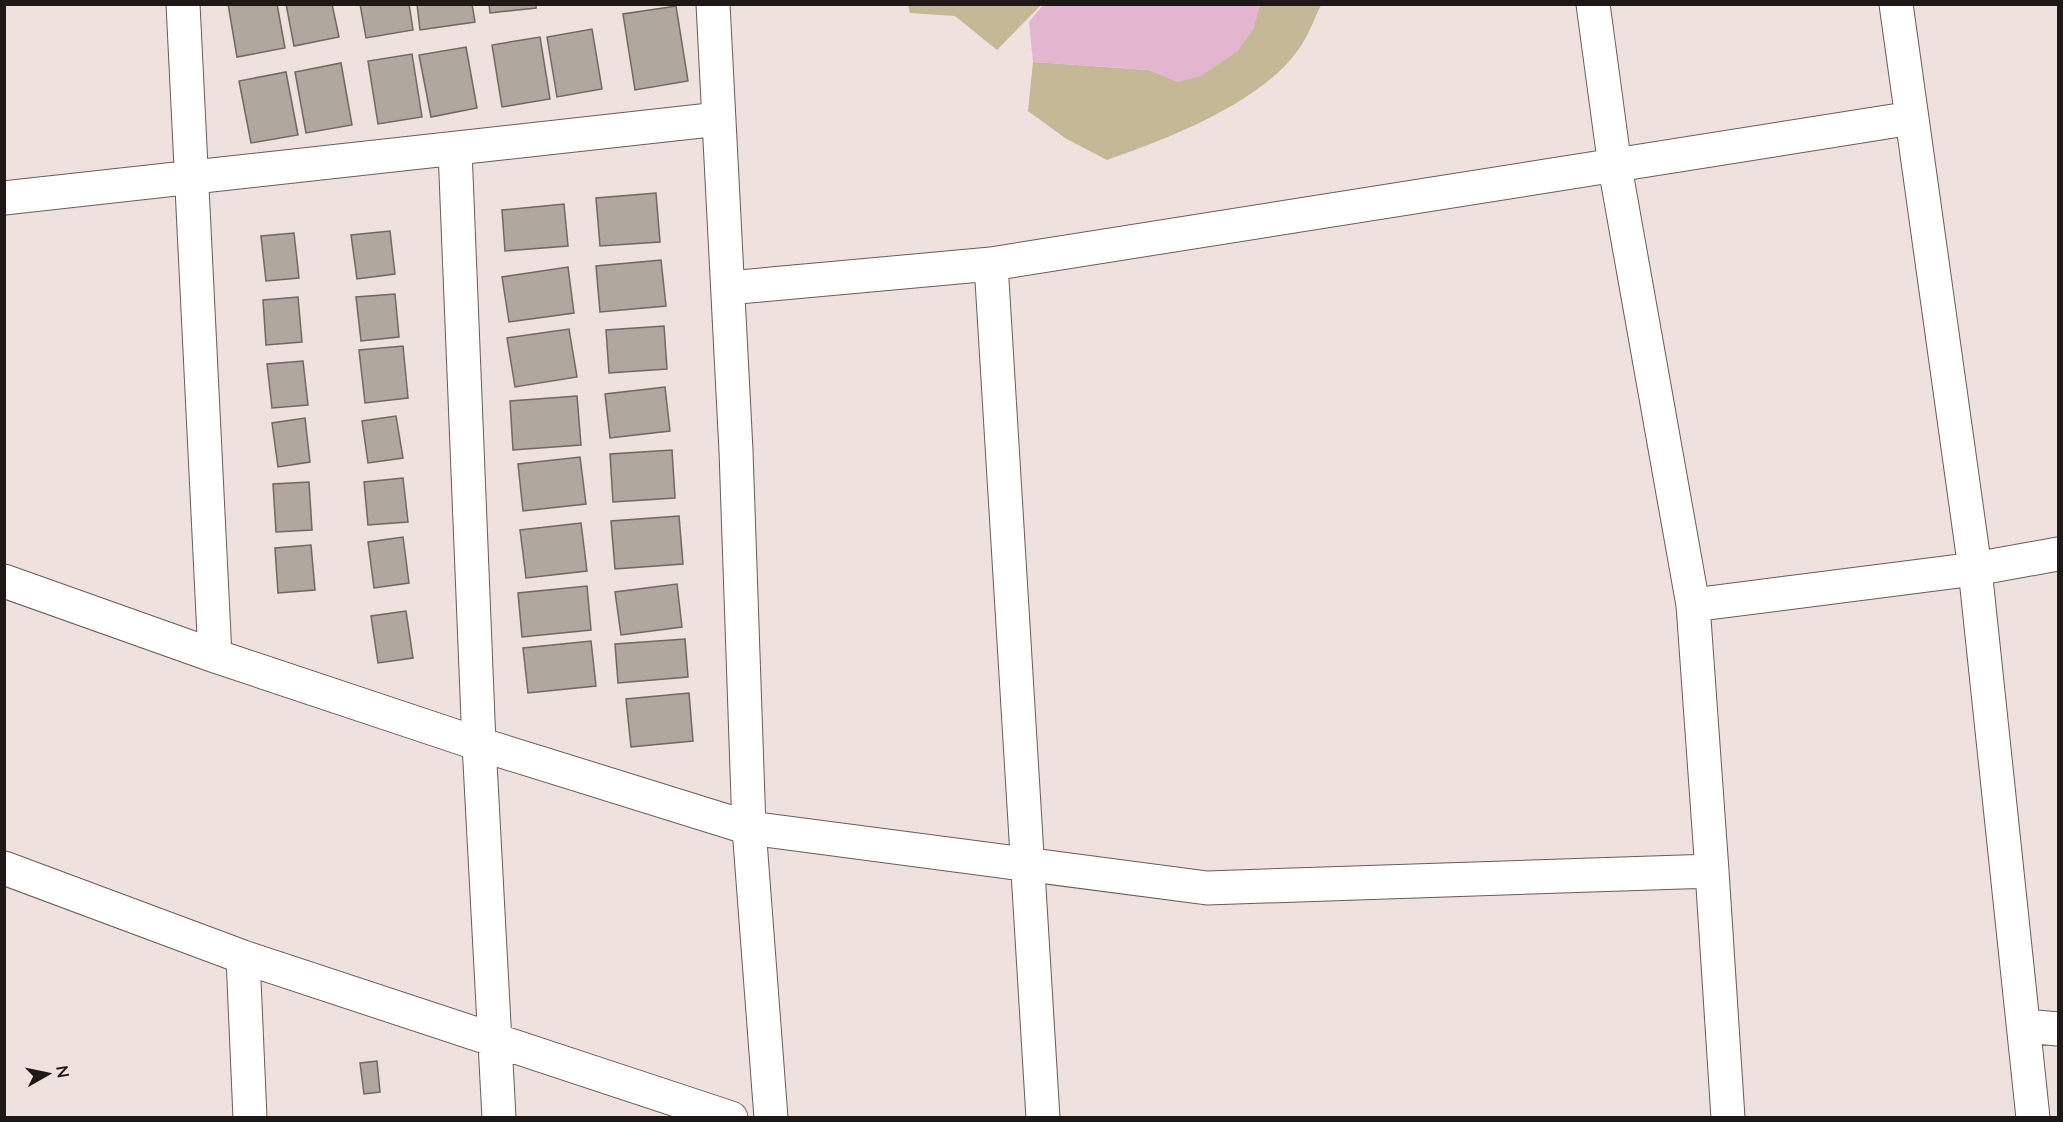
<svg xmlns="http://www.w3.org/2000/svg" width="2063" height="1122" font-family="Lato,sans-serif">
<rect width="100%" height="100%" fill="#efe1dd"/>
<path fill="#c5b897" d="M908,5V4L1041,5L997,50L955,16L910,13Z
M1260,5H1321C1314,19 1308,37 1298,50C1261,103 1167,139 1107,160L1065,138L1028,111L1033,62L1149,70L1179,82L1253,28Z"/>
<path fill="#e3b5cf" d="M1043,5V4L1260,5L1254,28L1238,51L1201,76L1179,82L1149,70L1033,62L1029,22Z"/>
<path fill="#b0a79f" stroke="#716861" stroke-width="1.5" d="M228,4H277L285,48L237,57Z
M286,4H332L339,37L294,46Z
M360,4H409L413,30L366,38Z
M417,4H472L475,22L420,30Z
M489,4H536V8L490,13Z
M676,6L688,81L635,90L623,14Z
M592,29L602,89L557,97L547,37Z
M540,37L550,99L502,107L492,45Z
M466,47L477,108L431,117L419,55Z
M412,54L422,117L378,124L368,61Z
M341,63L352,125L306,133L295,72Z
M286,72L298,135L251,143L239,81Z
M656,193L660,242L600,246L596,198Z
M564,204L568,246L505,251L502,210Z
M390,231L395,274L357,279L351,235Z
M294,233L299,278L266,281L261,236Z
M661,260L666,306L600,312L596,266Z
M568,267L574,313L509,322L502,277Z
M395,294L399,337L361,341L356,297Z
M298,297L302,342L266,345L263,300Z
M664,326L667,369L609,373L606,330Z
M569,329L577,377L515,387L507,338Z
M403,346L408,398L365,403L359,350Z
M303,361L308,405L272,408L267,364Z
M665,387L670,431L610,438L605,394Z
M577,396L581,445L513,450L510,401Z
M396,416L403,458L368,463L362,421Z
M305,418L310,462L278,467L272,423Z
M672,450L675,498L613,502L610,454Z
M580,457L586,504L523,511L518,464Z
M403,478L408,522L368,525L364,482Z
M309,482L312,530L276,532L273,484Z
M679,516L683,564L615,569L611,521Z
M581,523L587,571L526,578L520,530Z
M403,537L409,583L374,588L368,542Z
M311,545L315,590L278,593L275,548Z
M677,584L682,627L621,635L615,592Z
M587,586L591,630L522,637L518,593Z
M406,611L413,658L378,663L371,616Z
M685,639L688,677L618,683L615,644Z
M591,641L596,686L528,693L523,648Z
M689,693L693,741L631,747L626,699Z
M377,1061L380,1092L364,1094L360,1063Z"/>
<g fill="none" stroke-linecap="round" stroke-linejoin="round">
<g stroke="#685c59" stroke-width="35">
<path id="minor" d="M183,4L215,656
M713,4L736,451L749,828L771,1118
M1896,4L1975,569L2033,1118
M455,150L479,744L499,1118
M4,198L719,119
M991,264L1043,1118
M728,288L991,264L1912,118
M4,581L215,656L479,744L749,828L1207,888L1712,871L1693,605L1615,167L1593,4
M1693,605L1975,569L2058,554
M4,868L243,957L731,1118
M1712,871L1728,1118
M243,957L250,1118
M2025,1026L2058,1029"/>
</g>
<use href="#minor" stroke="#fff" stroke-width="33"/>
</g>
<rect width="2063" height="1122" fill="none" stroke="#1e1917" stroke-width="12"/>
<g transform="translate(48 1074) rotate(81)" stroke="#efe1dd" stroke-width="4.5" paint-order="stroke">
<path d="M0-4.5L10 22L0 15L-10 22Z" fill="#1e1917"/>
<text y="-9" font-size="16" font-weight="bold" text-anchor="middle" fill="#1e1917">N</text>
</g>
</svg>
